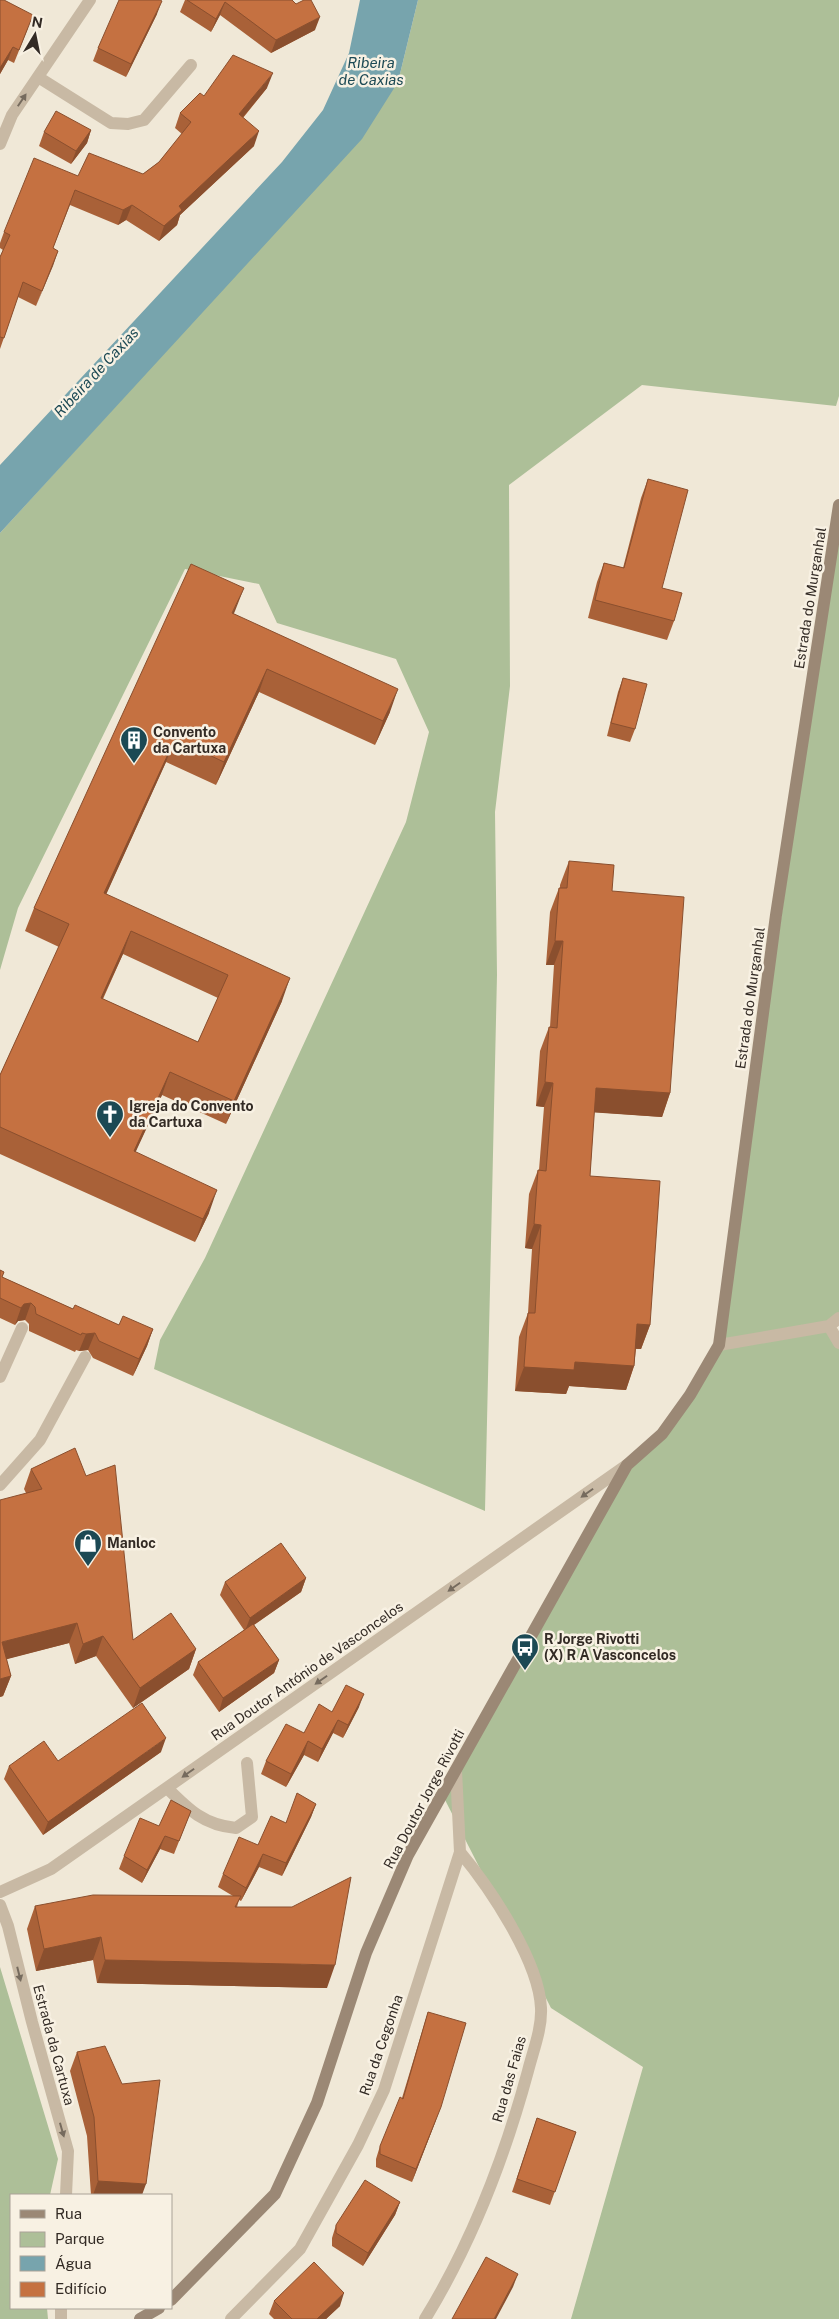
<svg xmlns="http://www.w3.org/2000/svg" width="839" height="2319" font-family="'Public Sans',sans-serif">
<rect width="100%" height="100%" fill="#f0e8d7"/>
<path fill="#adbf98" d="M418,0H839V396L836,406L642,385L509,485L510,686L495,812L497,975L485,1511L154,1369L160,1340L205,1258L406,822L429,732L396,659L277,623L259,584L185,569L18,908L0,970V533L205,308L398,82Z
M839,520V1318L829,1326L839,1343V2319H571L643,2067L551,2008L442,1794L627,1465L662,1434L719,1345Z
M0,1967L58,2159L50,2195H11V2308H47L48,2319H0Z"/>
<path fill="#77a4ad" d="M360,0H418L398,82L362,139L0,533V465L282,162L323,110L349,53Z"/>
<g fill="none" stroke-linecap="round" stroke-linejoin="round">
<path stroke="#c8b9a4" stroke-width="12" d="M38,77L111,123L128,124L144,120L191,65
M0,144L12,115L90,0
M829,1326L839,1343
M719,1345L829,1326L839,1318
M0,1377L22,1328
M0,1485L40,1440L85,1357
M167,1788C189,1810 204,1825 236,1828L252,1817L247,1763
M0,1892L51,1869L627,1465
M0,1905L8,1926L32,2022L68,2151L66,2195
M61,2319V2308
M231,2319L300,2249L358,2145L384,2090L460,1852L456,1770
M425,2319C471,2244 505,2156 528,2071C533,2051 542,2029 541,2008C539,1961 490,1888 460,1852"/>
<path stroke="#9b8875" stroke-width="12" d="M171,2300L275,2194L317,2103L366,1953L408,1855L627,1465L662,1434L690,1395L719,1345L776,915L839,505
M140,2319L159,2308"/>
</g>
<path fill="#a96138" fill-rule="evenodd" d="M0,0L28,28L14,63L8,60L0,74Z
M128,0L157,14L126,77L93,61L98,48Z
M185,0H292L315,30L271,53L220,15L211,32L180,12Z
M267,88L243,118L254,146L180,215L177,225L159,241L126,220L118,225L70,205L53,248L58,251L36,306L18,297L0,349V257L3,250L0,248V243L4,232L78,176L143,174L159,162L182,134L175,128L180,113L204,96Z
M91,130L87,143L71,164L39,146L44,132Z
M648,479L662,588L674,621L667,640L588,618L597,582L604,563L623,568L641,498Z
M234,614L390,712L375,745L259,692L216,785L166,762L106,894L282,1001L226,1124L162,1095L135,1152L209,1213L195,1242L0,1154V1075L59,947L25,931L34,908ZM123,954L218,998L198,1042L103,999Z
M623,678L635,729L630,742L607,736L618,692Z
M569,861L612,891L670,1093L662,1117L594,1112L590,1176L650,1325L641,1349H636L634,1366L626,1390L569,1386L566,1394L515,1391L519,1337L528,1313L532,1249L525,1248L529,1194L538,1170H539L544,1107L536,1106L540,1051L549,1027H550L554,965H546L550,912L559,888H560V885Z
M0,1270L4,1272L2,1277L73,1309L119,1325L153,1329L147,1346L133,1376L93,1358L88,1350L79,1351L76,1350L75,1352L29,1331V1324L25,1320L18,1321L15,1325L0,1318Z
M31,1469L133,1640L196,1649L189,1669L133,1708L96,1656L75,1664L69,1643L6,1659L11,1676L3,1696L0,1697L26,1493L24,1489Z
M306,1578L301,1592L254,1625L279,1660L274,1673L219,1712L193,1675L198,1662L244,1630L220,1595L225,1582Z
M359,1707L343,1738L333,1733L318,1762L304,1755L286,1787L261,1774L266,1761L332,1712Z
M161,1752L43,1835L4,1779L9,1766Z
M316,1804L311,1817L282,1876L259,1867L241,1901L239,1900L237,1907L327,1988L97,1983L93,1960L36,1971L27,1929L35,1906L233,1896L218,1887L223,1874L258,1845L286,1823Z
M191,1811L174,1854L160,1849L142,1883L119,1869L124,1856L159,1826Z
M428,2012L436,2120L412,2182L376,2167V2159L380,2146L402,2098L424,2025Z
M77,2052L142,2195H91L87,2136L70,2071Z
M537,2118L576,2132L550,2205L512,2192Z
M400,2202L395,2215L363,2266L332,2246V2238L336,2225Z
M274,2301L340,2306L326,2319H274L269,2314Z"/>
<path fill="#8a4f2e" d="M162,1L157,14L126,77L131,64Z
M225,2L220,15L211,32L216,19Z
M320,17L315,30L271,53L276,40Z
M13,47L8,60L0,74V68Z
M273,73L267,88L233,129L239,114Z
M91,130L87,143L71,164L76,151Z
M259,131L254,146L180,215L177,225L159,241L164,226L179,206Z
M132,205L126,220L118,225L123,210Z
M58,251L53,266L36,306Z
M244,588L235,611L224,636L232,613Z
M267,669L259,692L216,785L224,762Z
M398,689L390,712L375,745L383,721Z
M175,739L166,762L96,917L104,893Z
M131,931L123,954L92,1021L101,998Z
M555,941H563L554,965H546Z
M290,978L282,1001L226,1124L234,1101Z
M170,1072L162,1095L125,1175L134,1151Z
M545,1082L553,1083L544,1107L536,1106Z
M596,1088L670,1093L662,1117L588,1112Z
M217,1190L209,1213L195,1242L203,1219Z
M534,1224L541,1225L532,1249L525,1248Z
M31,1303L25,1320L18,1321L15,1325L21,1308L24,1304Z
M637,1324L650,1325L641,1349L629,1348Z
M153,1329L147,1346L133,1376L139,1359Z
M95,1333L88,1350L79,1351L86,1334Z
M575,1362L634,1366L626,1390L569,1386L566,1394L515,1391L524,1367Z
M306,1578L301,1592L245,1631L250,1618Z
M77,1623L69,1643L0,1661L2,1642Z
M103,1636L96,1656L75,1664L83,1644Z
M196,1649L189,1669L133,1708L140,1688Z
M279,1660L274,1673L219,1712L223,1698Z
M11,1676L3,1696L0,1697V1679Z
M364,1694L359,1707L343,1738L348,1725Z
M338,1720L333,1733L318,1762L322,1749Z
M166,1738L161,1752L43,1835L48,1822Z
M308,1741L304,1755L286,1787L291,1774Z
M316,1804L311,1817L282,1876L286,1863Z
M165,1836L160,1849L142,1883L147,1870Z
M263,1854L259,1867L241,1901L246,1888Z
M101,1937L93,1960L36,1971L44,1949Z
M105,1960L335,1965L327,1988L97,1983Z
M441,2107L436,2120L412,2182L416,2169Z
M98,2181L146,2184L142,2195H93Z
M400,2202L395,2215L363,2266L368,2253Z
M518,2274L513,2287L496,2319H494Z
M344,2293L340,2306L326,2319H317Z"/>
<path fill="#c57141" stroke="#8a4f2e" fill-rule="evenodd" d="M0,0H4L33,15L19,50L13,47L0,68Z
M119,0H160L162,1L131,64L98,48Z
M187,0H292L296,4L304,0H311L320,17L276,40L225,2L216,19Z
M233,55L273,73L239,114L259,131L179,206L182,210L164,226L132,205L123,210L75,190L53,248L58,251L42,291L23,282L4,338L0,337V257L10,235L4,232L34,158L78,176L89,153L143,174L159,162L191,122L180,113L200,93L204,96Z
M56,111L91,130L76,151L44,132Z
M648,479L688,490L662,588L682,593L674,621L595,600L604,563L624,568Z
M191,564L244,588L232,613L398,689L383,721L267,669L224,762L175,739L104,893L290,978L234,1101L170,1072L134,1151L217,1190L203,1219L0,1127V1075L69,924L34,908ZM131,931L228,975L198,1042L101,998Z
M623,678L647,684L635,729L611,723Z
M569,861L614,865L612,891L684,897L670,1093L596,1088L590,1176L660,1181L650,1325L637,1324L634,1366L575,1362L574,1370L524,1367L528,1313H535L541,1225L534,1224L538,1170L546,1171L553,1083L545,1082L549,1027L557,1028L563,941H555L559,888H567Z
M0,1270L4,1272L2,1277L73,1309L75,1305L119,1325L123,1316L153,1329L139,1359L99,1341L95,1333L86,1334L82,1333L81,1335L36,1314L35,1307L31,1303L24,1304L21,1308L0,1298Z
M75,1448L86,1476L115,1465L133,1640L171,1613L196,1649L140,1688L103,1636L83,1644L77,1623L2,1642L11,1676L0,1679V1500L42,1489L31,1469Z
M281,1543L306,1578L250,1618L225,1582Z
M253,1624L279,1660L223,1698L198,1662Z
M346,1685L364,1694L348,1725L338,1720L322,1749L308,1741L291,1774L266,1761L286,1724L304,1733L319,1704L332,1712Z
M142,1703L166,1738L48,1822L9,1766L44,1741L58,1761Z
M297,1793L316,1804L286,1863L263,1854L246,1888L223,1874L239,1837L258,1845L271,1816L286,1823Z
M171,1800L191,1811L179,1841L165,1836L147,1870L124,1856L140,1818L159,1826Z
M351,1877L335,1965L105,1960L101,1937L44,1949L35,1906L93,1895L241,1896L235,1907H292Z
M428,2012L466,2023L441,2107L416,2169L380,2154V2146L400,2097L403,2099Z
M105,2046L122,2084L160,2080L146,2184L98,2181L94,2117L77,2052Z
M537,2118L576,2132L555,2192L517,2179Z
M365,2180L400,2202L368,2253L336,2233V2225Z
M486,2257L518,2274L494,2319H452Z
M314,2262L344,2293L317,2319H292L274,2301Z"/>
<defs><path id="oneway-solid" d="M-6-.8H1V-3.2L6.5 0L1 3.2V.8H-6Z" transform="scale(1.25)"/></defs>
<g fill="#766b5e">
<use href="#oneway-solid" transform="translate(22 100) rotate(-56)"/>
<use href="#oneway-solid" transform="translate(587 1493) rotate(145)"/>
<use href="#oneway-solid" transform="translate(454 1587) rotate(145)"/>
<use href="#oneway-solid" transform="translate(321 1680) rotate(145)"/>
<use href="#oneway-solid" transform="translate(188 1773) rotate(145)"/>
<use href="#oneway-solid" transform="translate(19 1974) rotate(76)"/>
<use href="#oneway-solid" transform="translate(62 2130) rotate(74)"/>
</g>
<defs>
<g id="building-pin" transform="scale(1.4375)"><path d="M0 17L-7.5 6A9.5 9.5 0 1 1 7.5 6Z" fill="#1c4954" stroke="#f8f1e3"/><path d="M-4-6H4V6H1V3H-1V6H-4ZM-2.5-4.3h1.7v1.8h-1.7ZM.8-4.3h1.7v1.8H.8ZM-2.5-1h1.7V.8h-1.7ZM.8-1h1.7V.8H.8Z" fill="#fff"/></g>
<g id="church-pin" transform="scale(1.4375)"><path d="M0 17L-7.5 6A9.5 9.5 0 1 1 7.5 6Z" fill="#1c4954" stroke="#f8f1e3"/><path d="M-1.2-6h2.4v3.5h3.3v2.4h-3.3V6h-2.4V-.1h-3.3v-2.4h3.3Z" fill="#fff"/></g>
<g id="shop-pin" transform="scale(1.4375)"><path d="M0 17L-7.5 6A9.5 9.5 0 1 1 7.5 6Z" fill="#1c4954" stroke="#f8f1e3"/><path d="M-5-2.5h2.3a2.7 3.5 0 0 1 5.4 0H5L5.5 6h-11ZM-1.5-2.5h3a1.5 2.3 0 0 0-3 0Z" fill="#fff"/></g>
<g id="bus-pin" transform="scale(1.4375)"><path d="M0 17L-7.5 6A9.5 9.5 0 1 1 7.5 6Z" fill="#1c4954" stroke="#f8f1e3"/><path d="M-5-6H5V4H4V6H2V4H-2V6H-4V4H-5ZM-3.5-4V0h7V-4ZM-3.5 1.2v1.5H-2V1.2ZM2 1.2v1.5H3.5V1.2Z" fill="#fff"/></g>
</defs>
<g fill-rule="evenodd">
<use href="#building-pin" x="134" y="740"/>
<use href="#church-pin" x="110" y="1114"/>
<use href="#shop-pin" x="88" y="1543"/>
<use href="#bus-pin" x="525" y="1647"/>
</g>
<g text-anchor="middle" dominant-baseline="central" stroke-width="5" stroke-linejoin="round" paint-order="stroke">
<g font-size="14" fill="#332b25" stroke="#f8f1e3">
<text transform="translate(810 598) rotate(-81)">Estrada do Murganhal</text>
<text transform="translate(750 998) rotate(-82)">Estrada do Murganhal</text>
<text transform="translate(307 1671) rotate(-35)">Rua Doutor António de Vasconcelos</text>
<text transform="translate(424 1799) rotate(-62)">Rua Doutor Jorge Rivotti</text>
<text transform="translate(54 2045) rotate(75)">Estrada da Cartuxa</text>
<text transform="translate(381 2045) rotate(-71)">Rua da Cegonha</text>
<text transform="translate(509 2079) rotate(-74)">Rua das Faias</text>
</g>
<g font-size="14" font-weight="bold" fill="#332b25" stroke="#f8f1e3" text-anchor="start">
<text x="153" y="732">Convento<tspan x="153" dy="16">da Cartuxa</tspan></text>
<text x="129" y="1106">Igreja do Convento<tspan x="129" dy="16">da Cartuxa</tspan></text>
<text x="107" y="1543">Manloc</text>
<text x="544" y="1639">R Jorge Rivotti<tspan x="544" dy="16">(X) R A Vasconcelos</tspan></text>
</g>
<g font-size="15" font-style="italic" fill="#1c4954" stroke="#f8f1e3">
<text x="371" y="62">Ribeira<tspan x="371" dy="17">de Caxias</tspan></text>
<text transform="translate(96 372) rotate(-47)">Ribeira de Caxias</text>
</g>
</g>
<rect x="10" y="2194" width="162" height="115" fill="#f8f1e3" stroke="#a9a297"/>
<rect x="20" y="2210" width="25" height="8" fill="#9b8875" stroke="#a9a297"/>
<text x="55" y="2219" font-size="15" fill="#332b25">Rua</text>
<rect x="20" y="2232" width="25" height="15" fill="#adbf98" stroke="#a9a297"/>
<text x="55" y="2244" font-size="15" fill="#332b25">Parque</text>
<rect x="20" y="2256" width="25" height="15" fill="#77a4ad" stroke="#a9a297"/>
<text x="55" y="2269" font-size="15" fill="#332b25">Água</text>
<rect x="20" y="2282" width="25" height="15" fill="#c57141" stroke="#a9a297"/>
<text x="55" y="2294" font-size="15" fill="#332b25">Edifício</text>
<g transform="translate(35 35) rotate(10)" stroke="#f8f1e3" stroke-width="4" paint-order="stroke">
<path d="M0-4L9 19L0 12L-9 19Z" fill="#332b25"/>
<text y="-8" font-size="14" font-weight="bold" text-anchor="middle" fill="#332b25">N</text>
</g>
</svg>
